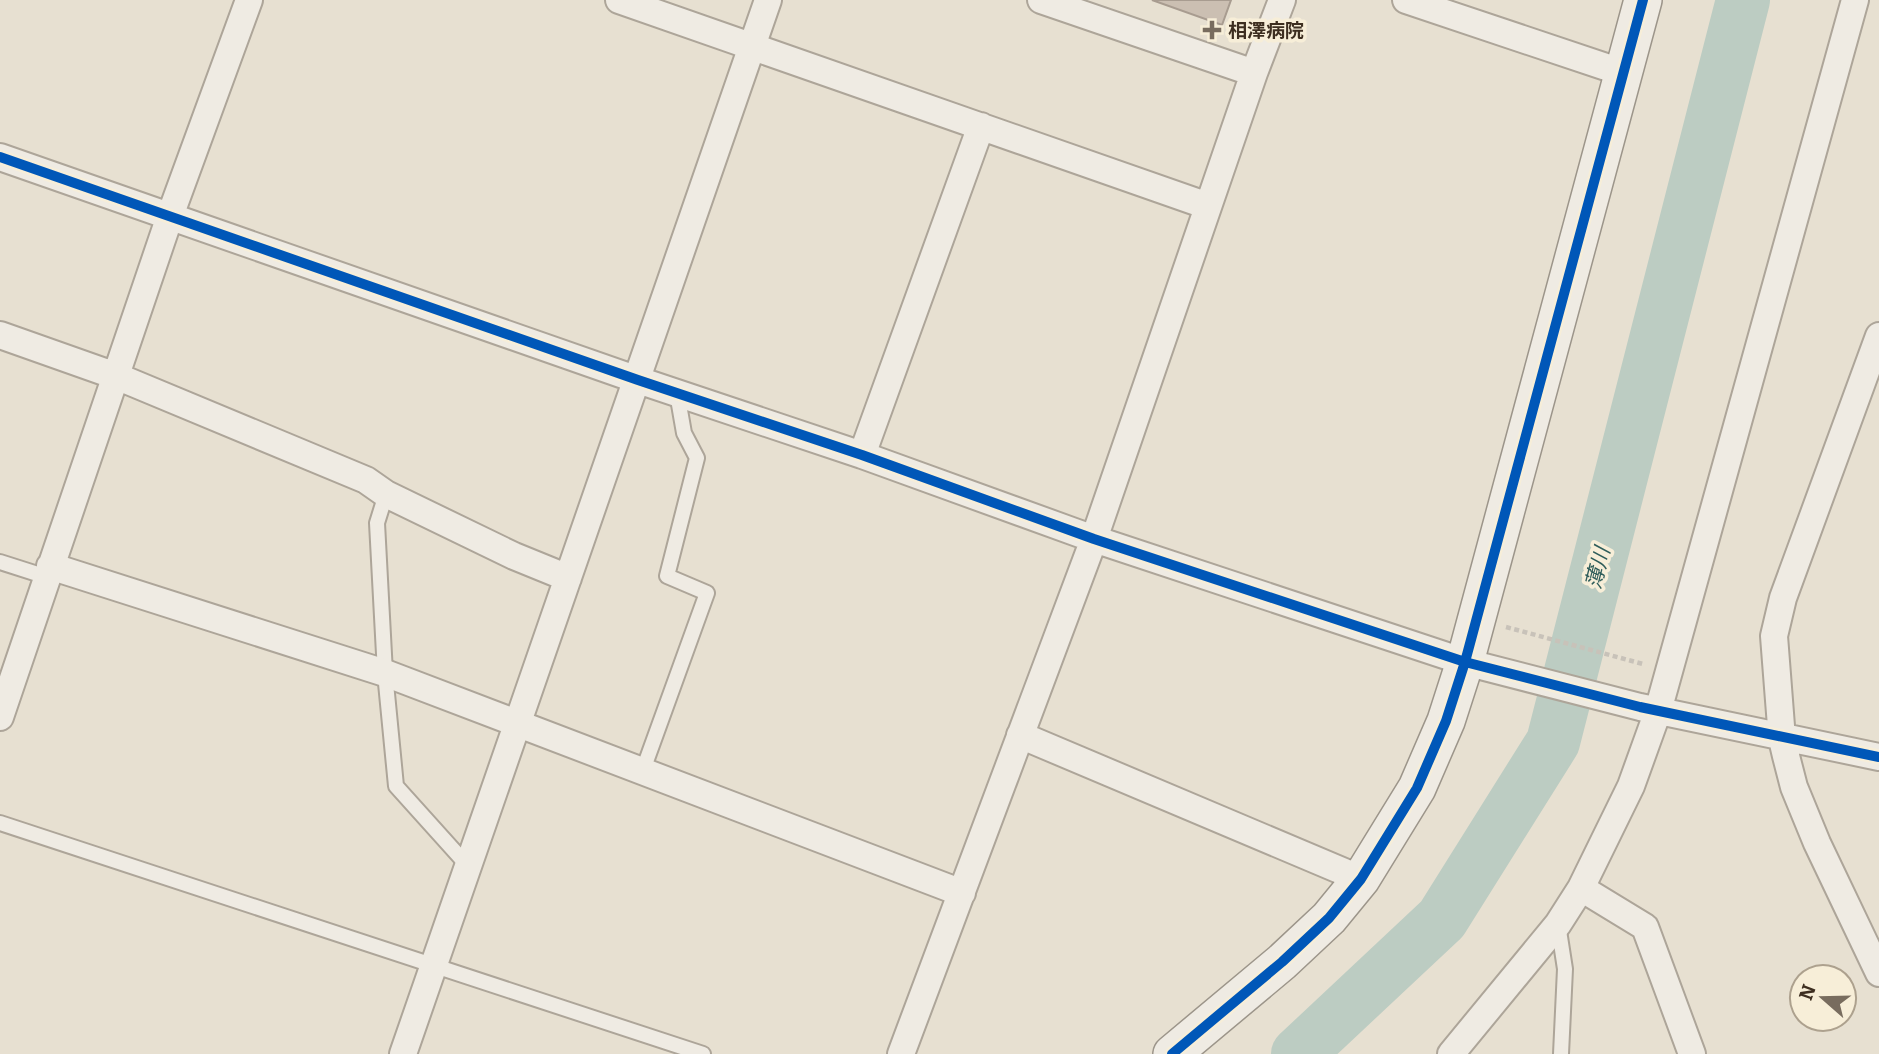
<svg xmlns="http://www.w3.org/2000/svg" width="1879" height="1054" font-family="Bitter,'Noto Sans JP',serif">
<rect width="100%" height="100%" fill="#e7e0d1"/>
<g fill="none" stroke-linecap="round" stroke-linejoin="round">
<path stroke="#bcccc2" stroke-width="54" d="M1298,1054L1442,919L1553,742L1743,0"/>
</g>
<path fill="#cbbfb2" stroke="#a89c90" stroke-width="2" d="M1152,0H1231L1222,25Z"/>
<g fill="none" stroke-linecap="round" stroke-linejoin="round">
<g stroke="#ada599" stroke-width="18">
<path id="lane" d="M386,494L377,523L385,673L396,786L468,866
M0,562L47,577
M643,770L707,593L667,576L697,458L684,433L677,393
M0,823L703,1054
M1558,924L1565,969L1561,1054"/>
</g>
<g stroke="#ada599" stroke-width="30">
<path id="street" d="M619,0L1208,206
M1041,0L1254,73
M1406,0L1624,73
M0,157L638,380L862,455L1094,539L1465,662L1640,707L1879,757
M0,335L116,376L366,480L386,494L514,556L568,578
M1879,336L1783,598L1774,636L1782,739L1786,756L1794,787L1817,843L1879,973
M862,455L981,126
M50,566L385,673L962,893
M0,717L170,216L249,0
M1020,735L1361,879
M1581,888L1645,927L1692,1054
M403,1054L768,0
M901,1054L1094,539L1254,73L1282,0
M1451,1054L1558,924L1581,888L1631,786L1658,711L1855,0"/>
</g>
<g stroke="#9c958a" stroke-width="40">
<path id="secondary" d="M1172,1054L1282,962L1329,918L1361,879L1417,788L1446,721L1465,662L1643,0"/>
</g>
<path stroke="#c8c2b9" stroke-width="4.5" stroke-dasharray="5 3.5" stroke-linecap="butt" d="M1506,627L1643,664"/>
<use href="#lane" stroke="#efebe3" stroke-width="14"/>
<use href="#street" stroke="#efebe3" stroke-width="26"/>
<use href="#secondary" stroke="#efebe3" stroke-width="37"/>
<g stroke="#f7eed8" stroke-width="15">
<path id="cycleway" d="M0,157L638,380L862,455L1094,539L1465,662L1640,707L1879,757
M1172,1054L1282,962L1329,918L1361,879L1417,788L1446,721L1465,662L1643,0"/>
</g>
<use href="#cycleway" stroke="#0057b8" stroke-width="10"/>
</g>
<path fill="#786c5e" stroke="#f7eed8" stroke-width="2.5" d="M1208.5 19.5h7v7h7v7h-7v7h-7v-7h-7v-7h7z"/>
<g text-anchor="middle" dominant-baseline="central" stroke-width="7" stroke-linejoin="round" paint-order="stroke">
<g font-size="19" font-weight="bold" fill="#3d2e20" stroke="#f7eed8" text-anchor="start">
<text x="1228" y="30">相澤病院</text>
</g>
<g font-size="21" font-style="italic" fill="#2f5d5a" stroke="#f7eed8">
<text transform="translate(1598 568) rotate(-76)">薄川</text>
</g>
</g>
<g transform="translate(1823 998) rotate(290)"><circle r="33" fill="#f7eed8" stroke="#ada18e" stroke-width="2"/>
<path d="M0-5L12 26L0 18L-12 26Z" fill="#786c5e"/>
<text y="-10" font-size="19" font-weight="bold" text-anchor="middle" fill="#3d2e20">N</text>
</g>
</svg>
